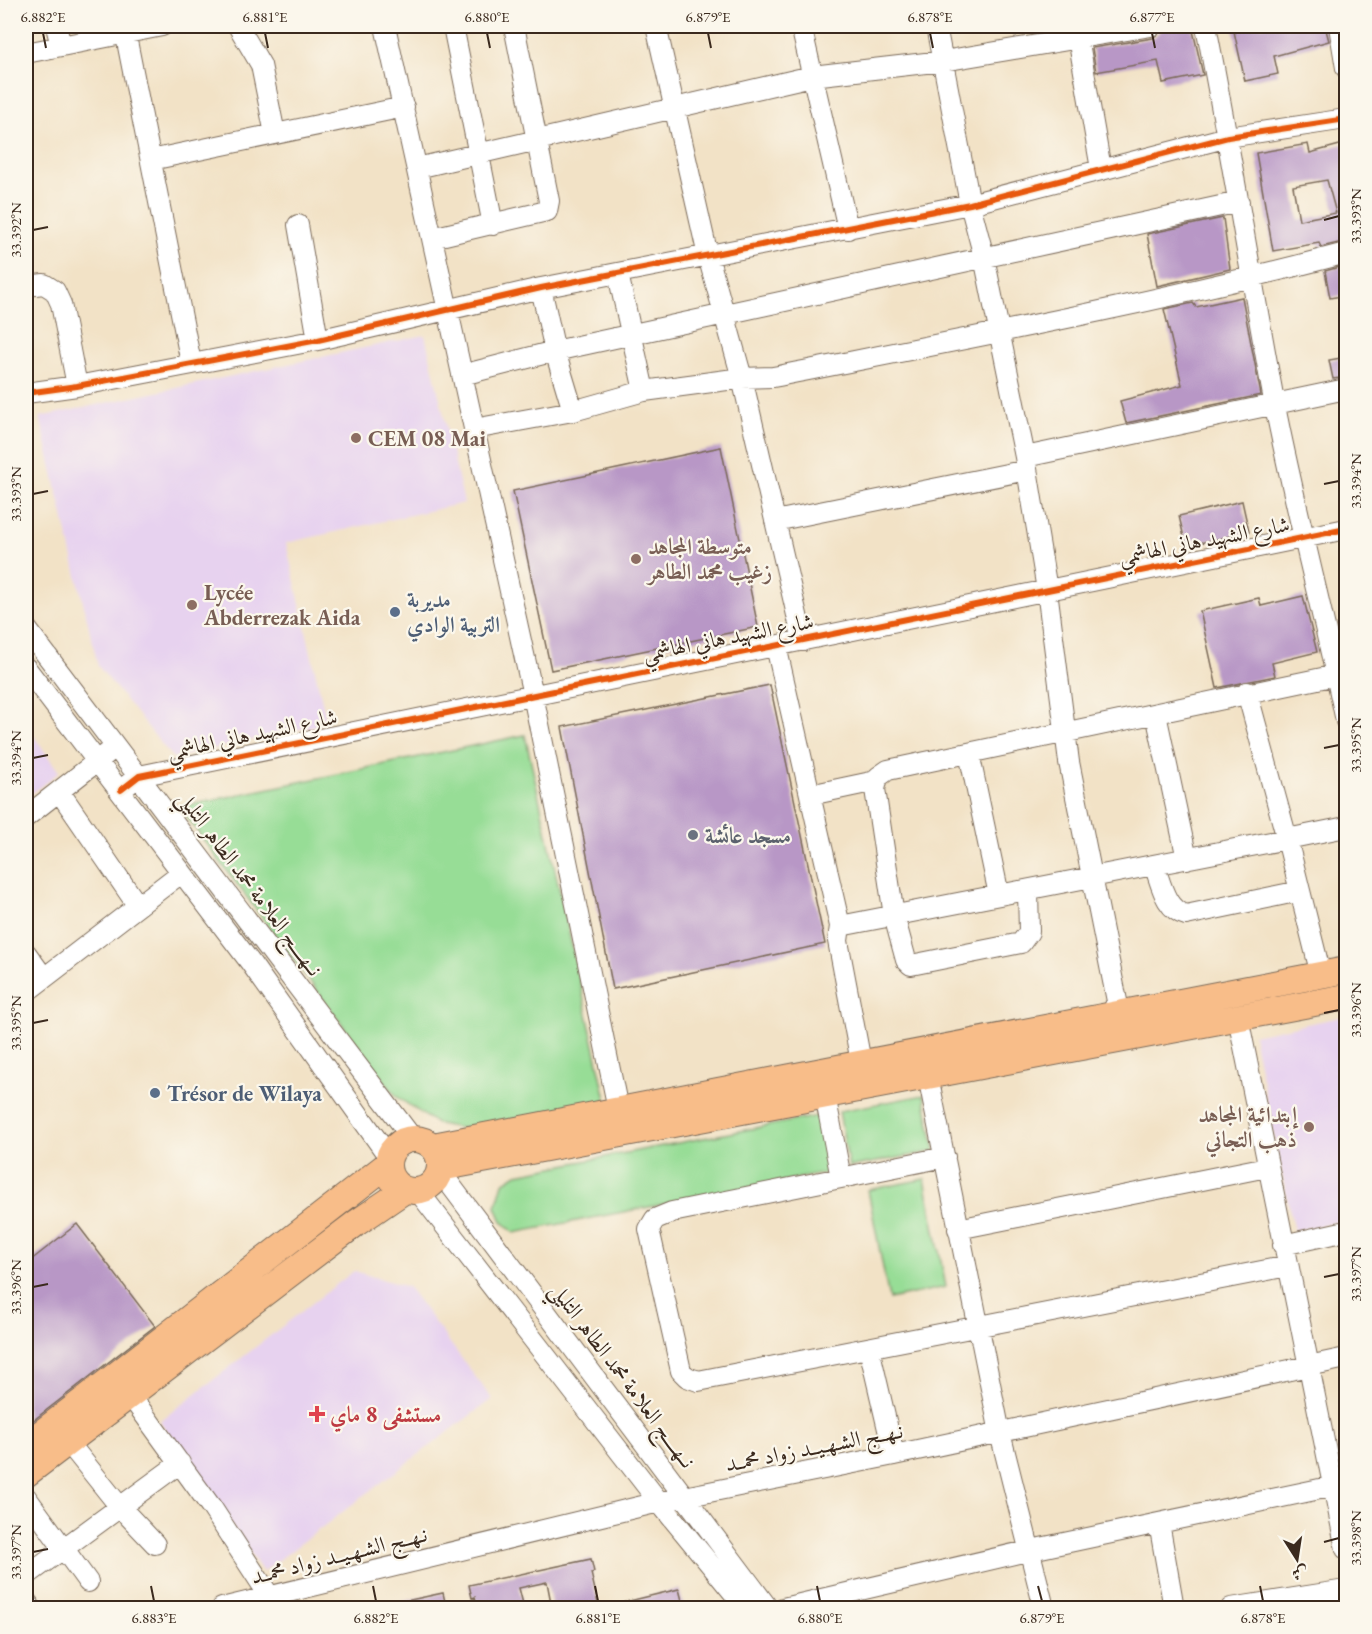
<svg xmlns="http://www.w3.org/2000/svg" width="1372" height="1634" font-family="'EB Garamond',Amiri,serif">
<rect width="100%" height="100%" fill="#fbf7ec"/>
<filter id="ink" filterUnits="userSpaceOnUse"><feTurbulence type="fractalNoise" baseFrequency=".0167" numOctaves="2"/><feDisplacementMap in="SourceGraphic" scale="12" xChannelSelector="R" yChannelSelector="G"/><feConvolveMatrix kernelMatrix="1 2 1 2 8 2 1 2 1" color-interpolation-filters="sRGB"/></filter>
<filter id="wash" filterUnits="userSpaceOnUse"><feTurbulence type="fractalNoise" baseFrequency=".008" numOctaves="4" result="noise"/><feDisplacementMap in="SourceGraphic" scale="24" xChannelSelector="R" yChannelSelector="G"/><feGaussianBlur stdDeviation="1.35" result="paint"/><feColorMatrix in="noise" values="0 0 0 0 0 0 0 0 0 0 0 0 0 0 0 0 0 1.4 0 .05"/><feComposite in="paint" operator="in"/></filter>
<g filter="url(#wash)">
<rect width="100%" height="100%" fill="#f2e2c6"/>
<path fill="#e7d2ef" d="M425,335L464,503L286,543L327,723L173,758L98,666L40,417Z
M26,725L59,772L26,798Z
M1346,1016V1220L1294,1231L1253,1035Z
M354,1271L408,1287L492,1399L263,1572L160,1421Z"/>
<path fill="#97dd96" stroke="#69845a" stroke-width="1.5" d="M525,735L607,1104L461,1128L437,1124L396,1096L179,807Z
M924,1095L935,1151L849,1167L839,1111Z
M818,1116L831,1172L514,1233L502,1221L496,1207L503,1183L517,1174Z
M925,1179L946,1287L889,1299L868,1190Z"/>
<g id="blocks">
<path fill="#b897c6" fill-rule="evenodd" d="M1179,26H1192L1203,75L1163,83L1158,61L1096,72L1092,48L1153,38L1162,29Z
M1242,26H1325L1329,41L1274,56L1278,74L1245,81L1233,27Z
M1347,143V241L1321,247L1319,243L1273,251L1256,153L1308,144L1310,153ZM1327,180L1336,213L1299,220L1293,186Z
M1223,218L1230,269L1157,286L1147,234Z
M1347,265V295L1330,298L1325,271Z
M1242,297L1261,395L1126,423L1120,401L1182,385L1164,309L1193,303L1196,307Z
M1347,357V377L1333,379L1329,360Z
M721,447L758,627L551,670L513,491Z
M1242,501L1249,532L1186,546L1179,516Z
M1303,596L1317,652L1272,663L1275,676L1217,688L1200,611L1259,598L1261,606Z
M770,685L825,944L613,989L562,727Z
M77,1224L155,1326L26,1426V1264Z
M591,1559L594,1572L591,1573L599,1608H552L547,1582L519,1588L523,1604L504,1608H477L475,1597L472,1598L469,1585Z
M679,1589L684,1608H618L617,1604Z
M443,1593L446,1606L443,1608H396V1603Z"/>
</g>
</g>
<g filter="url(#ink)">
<use href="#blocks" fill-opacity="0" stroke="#7b6a59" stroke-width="1.5"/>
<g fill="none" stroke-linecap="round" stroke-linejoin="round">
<g stroke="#7b6a59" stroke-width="22">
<path id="minor" d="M56,26L61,46
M124,26L191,363
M238,26L261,65L275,134
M385,26L533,695L618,1109
M453,26L493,225
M656,26L708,256L742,378L773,377C964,339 1157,303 1346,253
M801,26L848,229
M936,26L970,204L984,257L1025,457L1047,590L1069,762L1117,1001L1110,1018L1111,1024
M1076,26L1101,169
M1206,26C1231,152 1251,279 1275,406C1296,512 1324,616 1346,721
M1339,26L1346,68
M26,53L162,26
M151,160L404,107
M417,168L812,76L943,61L1151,26
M298,225L318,340
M432,238L547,211L549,201L514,26
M618,274L644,391
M26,286L44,284L55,291L61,304L77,386
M541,288L555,351L573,411
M462,375L555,351L1239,202
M26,393L77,386L318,340L541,288L970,204L1228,137L1346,119
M474,429L573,411L644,391L742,378L803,641
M1025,457L1346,389
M775,521L1027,470
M26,628L413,1139
M776,646L840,926
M26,668L250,962L389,1157
M1247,692L1287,839L1346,827
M1156,714L1187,859
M969,753L999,895
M121,790L139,776L1346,529
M59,791L138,906
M810,795L876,781
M26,817L109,752
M1154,865C1161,883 1165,910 1186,915L1300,891
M1028,891L1029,932L1021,943L911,965L906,960L894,916L875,789L878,777L888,770L1346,673
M26,953L44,978
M26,992L181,873
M1238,1017L1346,1549
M861,1062L838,941L840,926L1287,839L1321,975
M928,1076L1000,1433L1044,1608
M825,1095L841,1178
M945,1157L672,1212L655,1219L649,1229L681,1371L687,1377L698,1381L1288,1266
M440,1171L768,1608
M418,1191L659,1502L746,1608
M958,1229L1267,1167
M1283,1245L1346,1231
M869,1348L894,1455
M130,1395L212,1508L270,1597
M68,1442L120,1507L155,1544
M26,1497L88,1582
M1159,1523L1174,1608
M26,1576L180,1463
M26,1601L31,1608
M222,1608L659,1502L894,1455L1346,1358
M783,1608L1031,1550L1334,1486
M1231,1608L1346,1590"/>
</g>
<g stroke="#7b6a59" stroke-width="28">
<path id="major" d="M388 1165a26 26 0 1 1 52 0a26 26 0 1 1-52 0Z
M433,1146L1346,970
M440,1168L1346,997
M26,1445L388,1164
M26,1474L355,1224L405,1190"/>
</g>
<use href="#minor" stroke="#fff" stroke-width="20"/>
<use href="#major" stroke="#f8bd89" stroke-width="26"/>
<g stroke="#fbf7ec" stroke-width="10">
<path id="cycleway" d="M26,393L77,386L318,340L541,288L970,204L1228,137L1346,119
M121,790L139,776L1346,529"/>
</g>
<use href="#cycleway" stroke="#e8590c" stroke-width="6"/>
</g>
</g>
<path fill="none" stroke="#3b2a1e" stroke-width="2" d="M43,33L46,48M265,33L268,48M487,33L490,48M708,33L711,48M930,33L933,48M1152,33L1155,48M1324,220L1339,216M33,230L48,227M1324,484L1339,481M33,494L48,491M1324,748L1339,745M33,758L48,755M1324,1013L1339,1010M33,1023L48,1020M1324,1277L1339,1274M33,1287L48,1284M1324,1542L1339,1538M33,1552L48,1549M151,1586L154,1601M373,1586L376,1601M595,1586L598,1601M817,1586L820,1601M1038,1586L1042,1601M1260,1586L1263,1601"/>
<g fill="#8d6e63" stroke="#fbf7ec" stroke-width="2">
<circle cx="356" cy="438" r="6"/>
<circle cx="636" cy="559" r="6"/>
<circle cx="192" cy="605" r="6"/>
<circle cx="1309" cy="1127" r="6"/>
</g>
<g fill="#5c6f8a" stroke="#fbf7ec" stroke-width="2">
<circle cx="395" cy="612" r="6"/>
<circle cx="155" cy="1093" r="6"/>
</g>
<circle fill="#6b7280" stroke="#fbf7ec" stroke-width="2" cx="693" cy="835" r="6"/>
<path fill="#e0444e" stroke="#fbf7ec" stroke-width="2" d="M314 1405h6v6h6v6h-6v6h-6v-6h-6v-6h6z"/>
<g text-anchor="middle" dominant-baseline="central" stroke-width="4.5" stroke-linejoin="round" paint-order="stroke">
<g font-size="22" font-weight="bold" fill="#785e54" stroke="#fbf7ec" text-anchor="start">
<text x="368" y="438">CEM 08 Mai</text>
<text x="648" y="546">متوسطة المجاهد<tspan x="648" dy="25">زغيب محمد الطاهر</tspan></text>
<text x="204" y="592">Lycée<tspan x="204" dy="25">Abderrezak Aida</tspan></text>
<text x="1297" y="1114" text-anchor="end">إبتدائية المجاهد<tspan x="1297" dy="25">ذهب التجاني</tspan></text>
</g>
<g font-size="22" fill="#3b2a1e" stroke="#fbf7ec">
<text transform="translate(1204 540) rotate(-11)">شارع الشهيد هاني الهاشمي</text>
<text transform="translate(728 637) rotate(-11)">شارع الشهيد هاني الهاشمي</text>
<text transform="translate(252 734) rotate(-12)">شارع الشهيد هاني الهاشمي</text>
<text transform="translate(250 883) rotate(53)">نــهــــج العلامة محمد الطاهر التليلي</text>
<text transform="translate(623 1375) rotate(53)">نــهــــج العلامة محمد الطاهر التليلي</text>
<text transform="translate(814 1447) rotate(-11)">نـهــج الشـهـيــد زواد محمــد</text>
<text transform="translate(339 1555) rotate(-14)">نـهــج الشـهـيــد زواد محمــد</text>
</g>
<g font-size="22" font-weight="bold" fill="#4e5e75" stroke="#fbf7ec" text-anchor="start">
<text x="407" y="599">مديربة<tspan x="407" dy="25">التربية الوادي</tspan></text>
<text x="167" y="1093">Trésor de Wilaya</text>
</g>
<g font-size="22" font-weight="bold" fill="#5b616d" stroke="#fbf7ec" text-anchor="start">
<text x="705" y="835">مسجد عائشة</text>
</g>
<g font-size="22" font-weight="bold" fill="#be3a42" stroke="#fbf7ec" text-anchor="start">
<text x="330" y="1414">مستشفى 8 ماي</text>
</g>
</g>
<rect width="1372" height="1634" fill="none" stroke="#fbf7ec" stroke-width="66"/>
<g transform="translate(1297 1559) rotate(168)" stroke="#fbf7ec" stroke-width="4.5" paint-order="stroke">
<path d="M0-4.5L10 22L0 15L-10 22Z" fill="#3b2a1e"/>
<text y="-9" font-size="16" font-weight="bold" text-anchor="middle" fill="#3b2a1e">ش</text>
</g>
<rect x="33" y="33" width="1306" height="1568" fill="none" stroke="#3b2a1e" stroke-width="2"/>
<g font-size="15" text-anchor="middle" fill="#3b2a1e">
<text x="43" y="22">6.882°E</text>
<text x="265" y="22">6.881°E</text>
<text x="487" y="22">6.880°E</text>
<text x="708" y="22">6.879°E</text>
<text x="930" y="22">6.878°E</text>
<text x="1152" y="22">6.877°E</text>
<text transform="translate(1356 216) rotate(-90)" y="5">33.393°N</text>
<text transform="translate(16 230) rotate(-90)" y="5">33.392°N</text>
<text transform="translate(1356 481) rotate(-90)" y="5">33.394°N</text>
<text transform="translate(16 494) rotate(-90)" y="5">33.393°N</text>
<text transform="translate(1356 745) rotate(-90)" y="5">33.395°N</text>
<text transform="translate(16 758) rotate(-90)" y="5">33.394°N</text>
<text transform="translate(1356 1010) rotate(-90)" y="5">33.396°N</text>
<text transform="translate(16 1023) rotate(-90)" y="5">33.395°N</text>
<text transform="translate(1356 1274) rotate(-90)" y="5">33.397°N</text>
<text transform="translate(16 1287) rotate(-90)" y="5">33.396°N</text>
<text transform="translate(1356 1538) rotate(-90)" y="5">33.398°N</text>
<text transform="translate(16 1552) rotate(-90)" y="5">33.397°N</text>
<text x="154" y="1623">6.883°E</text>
<text x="376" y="1623">6.882°E</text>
<text x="598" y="1623">6.881°E</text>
<text x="820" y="1623">6.880°E</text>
<text x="1042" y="1623">6.879°E</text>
<text x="1263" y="1623">6.878°E</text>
</g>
</svg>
